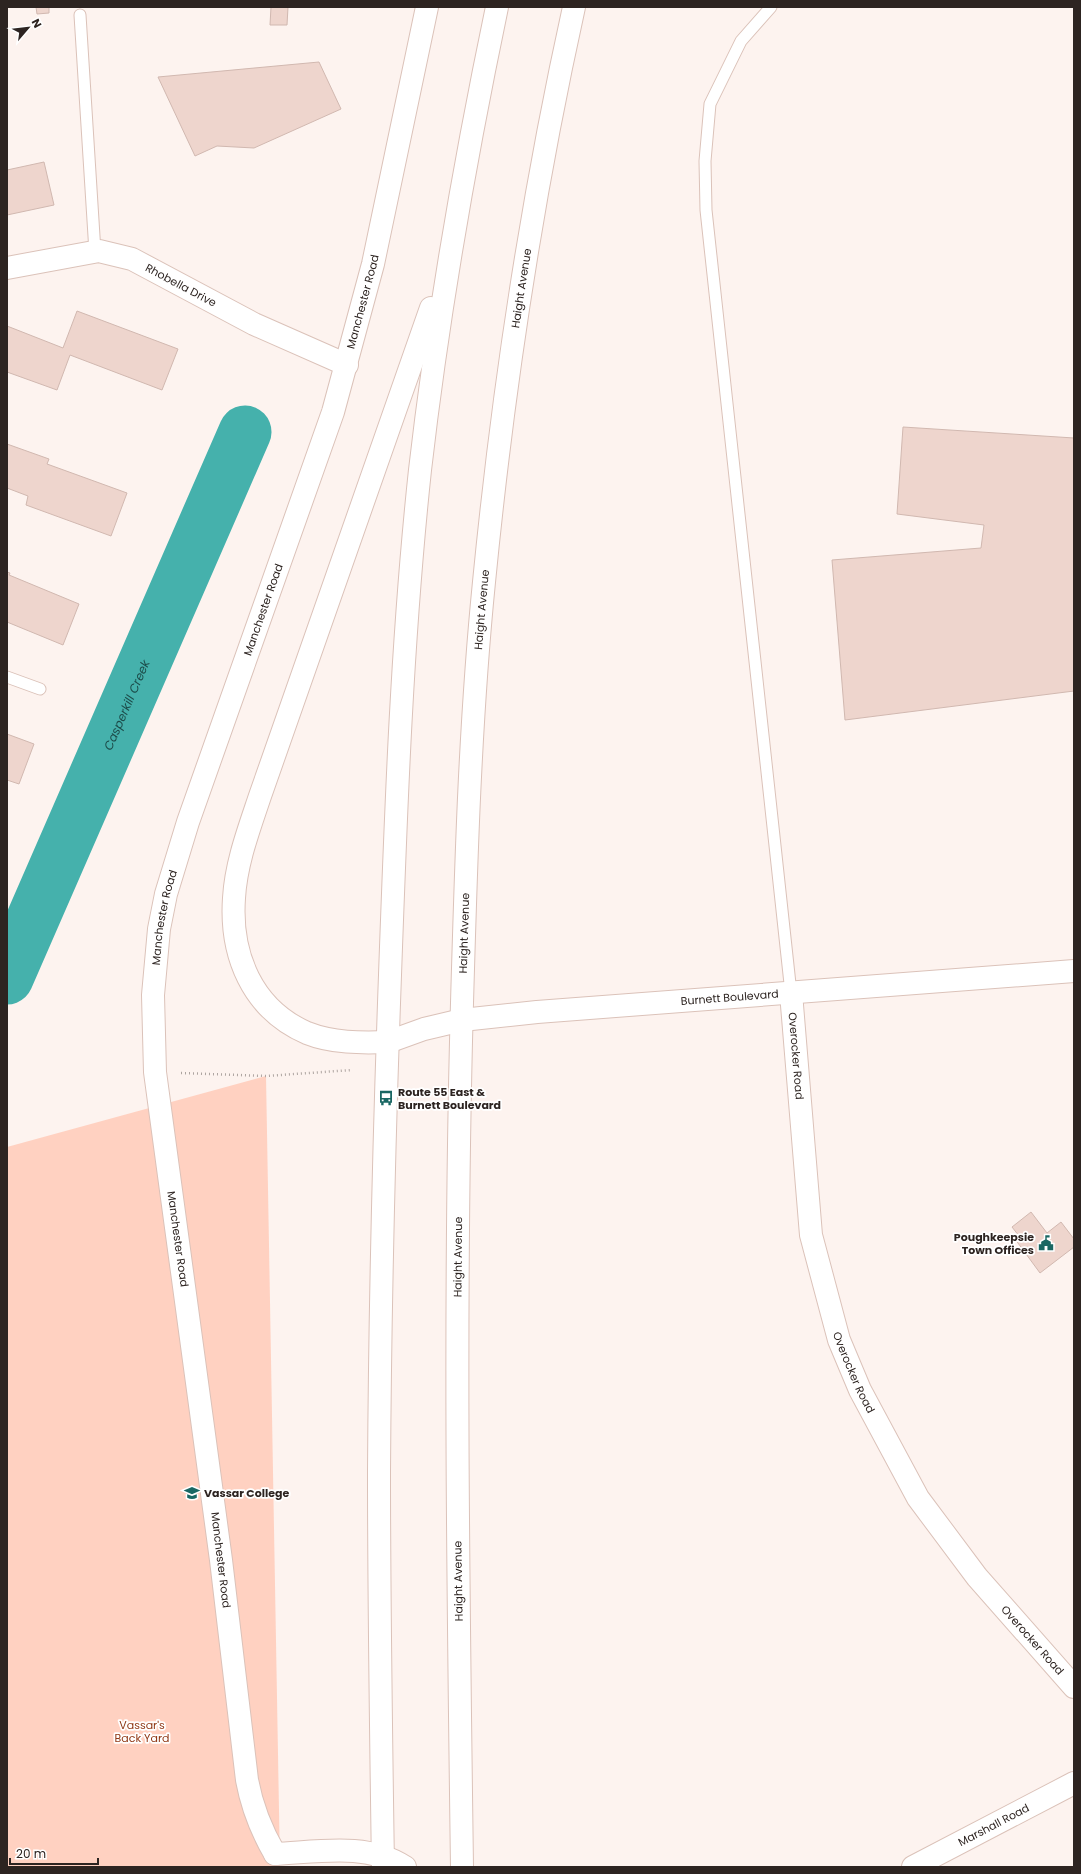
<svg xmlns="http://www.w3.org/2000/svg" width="1081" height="1874" font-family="Poppins,sans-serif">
<rect width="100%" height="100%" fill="#fdf3ef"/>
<path fill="#ffd1c1" d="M266,1076L280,1867H7V1147Z"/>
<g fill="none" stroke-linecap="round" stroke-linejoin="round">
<path stroke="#45b1ac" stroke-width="53" id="s1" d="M7,978L245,432"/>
</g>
<path fill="#eed5cd" stroke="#d1b8b0" d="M36,7H49V13L37,14Z
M271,7H288L287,25H270Z
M319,62L341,109L254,148L217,146L195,156L158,77Z
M44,162L54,205L7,215V170Z
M77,311L178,349L162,390L70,355L57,390L7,372V326L63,348Z
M903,427L1074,438V691L845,720L832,560L981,548L984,525L897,514Z
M7,444L49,459L47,464L127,493L111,536L26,505L28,496L7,488Z
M7,572L10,573L9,575L79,604L63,645L7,622Z
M7,734L34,744L19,784L7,780Z
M1031,1212L1047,1233L1061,1222L1074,1239V1247L1040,1273L1015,1239L1019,1236L1012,1227Z"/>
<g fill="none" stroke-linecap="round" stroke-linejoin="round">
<g stroke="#dbc2b9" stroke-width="13">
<path id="service" d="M771,7L741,41L710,104L705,161L706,210L791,993
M80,15L95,252
M7,677L40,689"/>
</g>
<g stroke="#dbc2b9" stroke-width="24">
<g id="minor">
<path id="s2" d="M7,268L99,251L132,259L254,324L347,365"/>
<path id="s3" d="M791,993L811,1235L839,1340L860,1390L918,1498L977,1577L1074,1687"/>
<path id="s4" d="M275,1854C261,1830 252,1807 247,1780L221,1560L155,1072L153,995L159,929L166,894L188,822L333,412L373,264L427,7"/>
<path id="s5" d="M913,1867L1074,1783"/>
</g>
</g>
<g stroke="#dbc2b9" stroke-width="24">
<g id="tertiary">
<path id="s6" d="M388,1042L424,1029L462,1020L537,1012L1074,971"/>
<path d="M275,1854C318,1852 367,1842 405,1867"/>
</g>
</g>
<g stroke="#dbc2b9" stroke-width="24">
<g id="primary">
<path d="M388,1042C361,1043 332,1043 307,1033C252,1009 230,955 234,898C236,863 249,829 260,796L431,308"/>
<path d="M383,1867C381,1736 379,1604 379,1473C380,1307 384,1141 390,975C396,807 402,638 420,470C438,314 465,160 497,7"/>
<path id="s7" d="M462,1867C458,1579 454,1291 462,1003C466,863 470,722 484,582C503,388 532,197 574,7"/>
</g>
</g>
<path stroke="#ada4a0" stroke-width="2.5" stroke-dasharray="1 3" stroke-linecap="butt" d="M181,1073L266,1076L352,1070"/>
<use href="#service" stroke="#fff" stroke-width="11"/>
<use href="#minor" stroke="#fff" stroke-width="22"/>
<use href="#tertiary" stroke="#fff" stroke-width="22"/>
<use href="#primary" stroke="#fff" stroke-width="22"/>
</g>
<defs>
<g id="bus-bare" transform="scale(1.2)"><path d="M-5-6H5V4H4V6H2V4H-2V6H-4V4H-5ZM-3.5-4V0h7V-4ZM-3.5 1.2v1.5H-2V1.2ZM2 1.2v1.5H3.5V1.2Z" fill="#1a6763" stroke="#fff" stroke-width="2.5" paint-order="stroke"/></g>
<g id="civic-bare" transform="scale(1.2)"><path d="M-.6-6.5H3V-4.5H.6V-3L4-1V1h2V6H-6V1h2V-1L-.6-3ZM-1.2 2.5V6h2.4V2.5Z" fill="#1a6763" stroke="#fff" stroke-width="2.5" paint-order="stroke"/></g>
<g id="university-bare" transform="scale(1.2)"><path d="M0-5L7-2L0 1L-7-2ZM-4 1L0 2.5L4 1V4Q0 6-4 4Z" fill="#1a6763" stroke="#fff" stroke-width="2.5" paint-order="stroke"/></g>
</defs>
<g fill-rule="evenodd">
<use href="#bus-bare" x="386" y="1098"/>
<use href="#civic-bare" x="1046" y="1243"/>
<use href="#university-bare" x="192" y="1493"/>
</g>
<g text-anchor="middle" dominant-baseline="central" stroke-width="3.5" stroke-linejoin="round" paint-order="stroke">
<g font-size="11" fill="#2d2421" stroke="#fff">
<text stroke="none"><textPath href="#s2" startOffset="183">Rhobella Drive</textPath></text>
<text stroke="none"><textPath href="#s7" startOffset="1582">Haight Avenue</textPath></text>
<text stroke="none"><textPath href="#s4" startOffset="1597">Manchester Road</textPath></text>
<text stroke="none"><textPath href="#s4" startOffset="1273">Manchester Road</textPath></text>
<text stroke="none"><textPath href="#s7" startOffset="1258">Haight Avenue</textPath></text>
<text stroke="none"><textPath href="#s4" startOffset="949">Manchester Road</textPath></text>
<text stroke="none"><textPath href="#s7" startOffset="934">Haight Avenue</textPath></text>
<text stroke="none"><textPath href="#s6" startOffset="346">Burnett Boulevard</textPath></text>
<text stroke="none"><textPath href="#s3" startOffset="63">Overocker Road</textPath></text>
<text transform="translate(178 1239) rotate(82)">Manchester Road</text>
<text stroke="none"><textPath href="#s7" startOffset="610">Haight Avenue</textPath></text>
<text stroke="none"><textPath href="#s3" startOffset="387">Overocker Road</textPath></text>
<text transform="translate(221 1560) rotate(83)">Manchester Road</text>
<text transform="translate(458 1581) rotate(-91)">Haight Avenue</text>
<text stroke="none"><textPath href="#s3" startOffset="711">Overocker Road</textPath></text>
<text stroke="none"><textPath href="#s5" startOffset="91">Marshall Road</textPath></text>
</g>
<g font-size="11" font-weight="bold" fill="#2d2421" stroke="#fff" text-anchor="start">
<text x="398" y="1092">Route 55 East &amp;<tspan x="398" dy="13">Burnett Boulevard</tspan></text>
<text x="1034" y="1237" text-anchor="end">Poughkeepsie<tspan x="1034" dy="13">Town Offices</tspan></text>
<text x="204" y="1493">Vassar College</text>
</g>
<g font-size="11" fill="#8f3714" stroke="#fff">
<text x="142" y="1725">Vassar's<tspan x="142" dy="13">Back Yard</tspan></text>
</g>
<g font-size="12" font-style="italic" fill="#1c4b49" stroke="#fff">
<text stroke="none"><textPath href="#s1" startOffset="298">Casperkill Creek</textPath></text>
</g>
</g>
<rect width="1081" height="1874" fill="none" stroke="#2d2421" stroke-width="16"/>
<g transform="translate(28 28) rotate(62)" stroke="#ffffff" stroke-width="3" paint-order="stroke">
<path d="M0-3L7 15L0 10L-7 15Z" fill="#2d2421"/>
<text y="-6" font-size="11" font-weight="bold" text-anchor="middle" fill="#2d2421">N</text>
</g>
<path d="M10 1858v6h88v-6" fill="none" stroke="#2d2421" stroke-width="2"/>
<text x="16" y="1858" font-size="12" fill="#2d2421" stroke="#ffffff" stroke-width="3" paint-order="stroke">20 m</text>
</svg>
